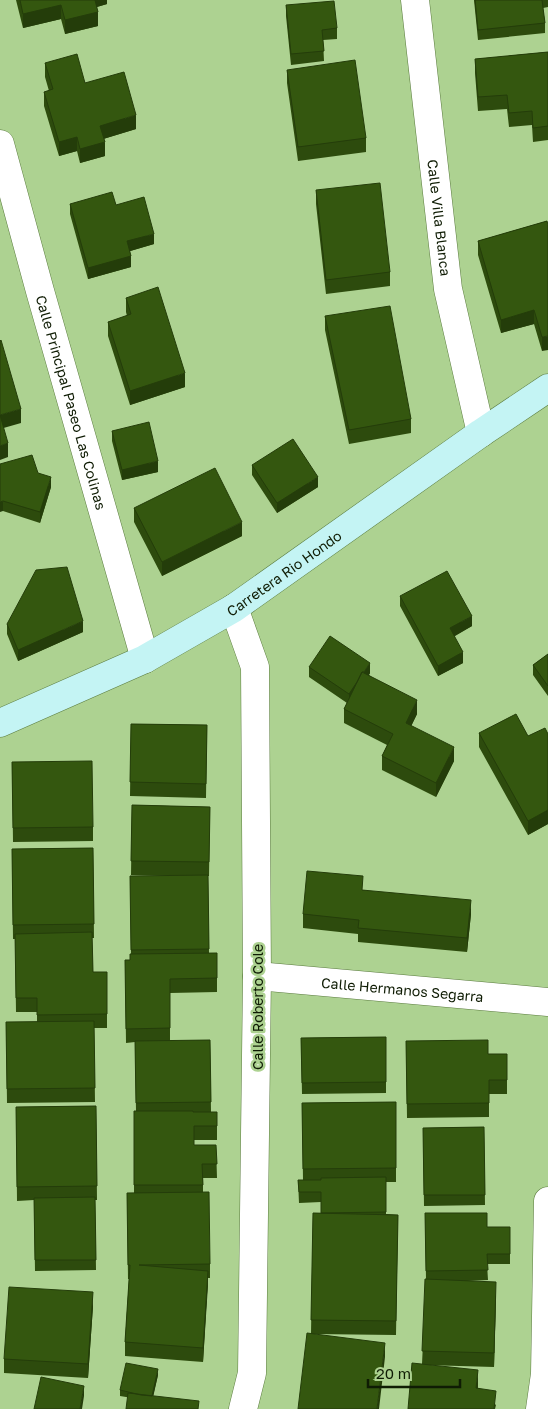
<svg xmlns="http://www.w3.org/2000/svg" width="548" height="1409" font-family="'Golos Text',sans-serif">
<rect width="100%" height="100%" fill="#add291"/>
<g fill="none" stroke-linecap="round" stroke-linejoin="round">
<g stroke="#5a7b3e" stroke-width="29">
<g id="street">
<path id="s1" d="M415,0L448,289L481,433"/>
<path id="s2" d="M0,144L40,291L145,659"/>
<path d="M234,608L255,667L257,976L252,1373L243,1409"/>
<path id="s3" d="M257,976L548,1002"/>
<path d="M540,1409L545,1374L548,1201"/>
</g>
</g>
<g stroke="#5a7b3e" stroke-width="29">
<g id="secondary">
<path id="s4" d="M0,723L145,659L234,608L481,433L548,388"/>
</g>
</g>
<use href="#street" stroke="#fff" stroke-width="28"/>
<use href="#secondary" stroke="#c4f4f4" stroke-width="28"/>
</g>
<path fill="#2d4b0d" d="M16,0H107V4L97,7L98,26L65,34L61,19L23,28Z
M474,0H548V7L543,8L545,23V33L478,40Z
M286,5L337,28V39L323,40L324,61L291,65L286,16Z
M548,52V140L533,142L532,125L509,127L507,109L478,111L475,73V59Z
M45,63L85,83L136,129L103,139L105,156L80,163L77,151L59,156L44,106V92L49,91L45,77Z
M287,70L366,138V152L298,161L287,83Z
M316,190L390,272V286L326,294L316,204Z
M70,204L116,205L154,244L130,251L131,267L88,279L70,214Z
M547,221L542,351L534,324L501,333L478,255V241Z
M126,298L185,387L130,405L108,336V322L127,316L126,312Z
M325,316L411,419V433L349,444L325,330Z
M112,431L158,472L122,480L112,441Z
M0,464L51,487L40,523L3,511Z
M252,465L318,487L277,513L252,475Z
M134,508L242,536L162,576L134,522Z
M400,596L472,626L454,636L463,663L438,676L400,606Z
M7,624L83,632L18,661L7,634Z
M548,654V696L533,675V665Z
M309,667L370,673L369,675L417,714L411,726L454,761L436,797L382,770V756L387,745L344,723V709L347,703L309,677Z
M131,724L207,725L206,798L130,796Z
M479,733L528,736L548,734V824L528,835L479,747Z
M12,762L93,827V841L13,842Z
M132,805L210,807L209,876H208L209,953H217V992L170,993V1041L210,1040L211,1112H217V1140H194V1145H216L217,1178H203V1192L210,1264V1278H208L203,1362L125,1356V1342L129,1279H128L127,1193H134V1111H136L135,1042L126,1043L125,960H130V954H131L130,876H183L131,875Z
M93,848L94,938H92L93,972L107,1014V1028H94L95,1102L7,1103L6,1022H37V1012H16L15,939H13L12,849Z
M363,890L471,914L467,952L358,942V934L303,928V914Z
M386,1037V1093L302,1094L301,1038Z
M406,1041L488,1054H507V1094H489V1117L407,1118Z
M396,1102V1182H386V1214L398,1215L396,1335L313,1334L385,1357L311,1334L313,1213H321V1202L299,1203L298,1180H303L302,1103Z
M96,1106L97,1200H95L96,1270L35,1271L34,1200L17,1201L16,1107Z
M484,1127L485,1205L424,1206L423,1128Z
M425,1213L487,1227H510V1264H487L488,1280L467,1281L496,1296L494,1367L425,1365L478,1384V1388L496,1405L495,1409H408L422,1364L426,1279Z
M93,1306L88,1378L4,1373V1359Z
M158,1375L153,1396L199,1409L120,1396V1390Z"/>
<path fill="#243d0a" d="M93,0H107V4L93,8Z
M61,5V19L23,28V14Z
M98,12V26L65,34V20Z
M136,115V129L100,140V126Z
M77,137V151L59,156V142Z
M105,142V156L80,163V149Z
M154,234V244L127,252V241Z
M131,256V267L88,279V268Z
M534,310V324L501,333V320Z
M548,336V350L542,351V337Z
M185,373V387L130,405V391Z
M21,409V423L0,429V415Z
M8,443V457L0,460V446Z
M158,461V472L122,480V470Z
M51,477V487L40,523V512Z
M318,477V487L277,513V503Z
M3,501V511L0,512V502Z
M242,522V536L162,576V562Z
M472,616V626L450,639V628Z
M83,621V632L18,661V650Z
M463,652V663L438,676V666Z
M370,663V673L349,704V694Z
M417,700V714L406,737V723Z
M454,747V761L436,797V783Z
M548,810V824L528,835V821Z
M471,900V914L467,952V938Z
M208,1271V1285L203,1362V1348Z
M496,1282V1296L494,1367V1353Z
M93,1292V1306L88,1378V1364Z
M385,1343V1357L379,1409H377Z
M158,1369V1375L152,1402V1397Z
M478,1370V1384L476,1402V1388Z
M84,1386V1396L82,1409H80Z"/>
<path fill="#34570f" stroke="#243d0a" d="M20,0H95L98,12L65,20L61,5L23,14Z
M475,0H542L545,23L478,30Z
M334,1L337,28L322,30L324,51L291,54L286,5Z
M548,52V126L533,128L532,111L509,113L507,95L478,97L475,59Z
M77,54L85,83L124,72L136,115L100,126L105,142L80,149L77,137L59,142L44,92L53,89L45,63Z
M355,60L366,138L298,147L287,70Z
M380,183L390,272L326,280L316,190Z
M112,192L116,205L144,197L154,234L127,241L131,256L88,268L70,204Z
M547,221L548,225V336L542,337L534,310L501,320L478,241Z
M158,287L185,373L130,391L108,322L131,314L126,298Z
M390,306L411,419L349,430L325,316Z
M1,340L21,409L0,415V341Z
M0,415L8,443L0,446Z
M149,422L158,461L122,470L112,431Z
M293,439L318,477L277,503L252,465Z
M32,455L38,473L51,477L40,512L3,501L0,502V464Z
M215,468L242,522L162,562L134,508Z
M67,567L83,621L18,650L7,624L36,570Z
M447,571L472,616L450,628L463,652L438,666L400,596Z
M330,636L370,663L364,672H362L357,682L349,694L309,667Z
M548,654V686L533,665Z
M362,672L417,700L406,723L454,747L436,783L382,756L393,734L344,709Z
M516,714L528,736L545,728L548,734V810L528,821L479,733Z
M131,724L207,725L206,784L130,782Z
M92,761L93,827L13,828L12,762Z
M132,805L210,807L209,862L131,861Z
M93,848L94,924L13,925L12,849Z
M307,871L363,876L362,890L471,900L467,938L358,928L359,920L303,914Z
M208,875L209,949L131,950L130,876Z
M92,932L93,972H107V1014L37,1015V998H16L15,934Z
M217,953V978L170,979V1028L126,1029L125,960H130V954Z
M94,1021L95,1088L7,1089L6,1022Z
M386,1037V1082L302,1083L301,1038Z
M210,1040L211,1102L136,1103L135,1041Z
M488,1040V1054H507V1080H489V1103L407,1104L406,1041Z
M396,1102V1168L303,1169L302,1103Z
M96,1106L97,1186L17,1187L16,1107Z
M134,1111H193V1112H217V1126H194V1145H216L217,1164H202L203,1185H134Z
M484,1127L485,1195H424L423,1128Z
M386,1177V1212L321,1213V1192H299L298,1180H321V1178Z
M209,1192L210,1264L139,1265L208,1271L203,1348L125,1342L130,1265H128L127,1193Z
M95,1197L96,1260H35L34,1198Z
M313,1213L398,1215L396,1321L311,1320Z
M425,1213H487V1227H510V1254H487L488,1270L426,1271Z
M425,1279L496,1282L494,1353L422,1351Z
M9,1287L93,1292L88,1364L4,1359Z
M307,1333L385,1343L377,1409H298Z
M126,1363L158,1369L152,1396L141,1395L120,1390Z
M412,1363L478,1370L476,1388L496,1391L494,1409H408Z
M41,1377L84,1386L80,1409H34Z
M128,1393L199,1401L198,1409H126Z"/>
<g text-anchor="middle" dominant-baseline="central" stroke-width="5" stroke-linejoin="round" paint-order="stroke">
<g font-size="14" fill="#0f1c04" stroke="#add291">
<text stroke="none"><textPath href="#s1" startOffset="219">Calle Villa Blanca</textPath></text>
<text stroke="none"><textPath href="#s2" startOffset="268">Calle Principal Paseo Las Colinas</textPath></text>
<text stroke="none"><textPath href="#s4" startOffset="322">Carretera Rio Hondo</textPath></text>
<text stroke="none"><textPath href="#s3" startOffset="146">Calle Hermanos Segarra</textPath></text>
<text transform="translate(257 1007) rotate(-90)">Calle Roberto Cole</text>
</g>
</g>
<path d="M368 1379v8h92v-8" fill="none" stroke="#0f1c04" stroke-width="2.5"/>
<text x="376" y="1379" font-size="15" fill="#0f1c04" stroke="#add291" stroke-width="4" paint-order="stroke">20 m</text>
</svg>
